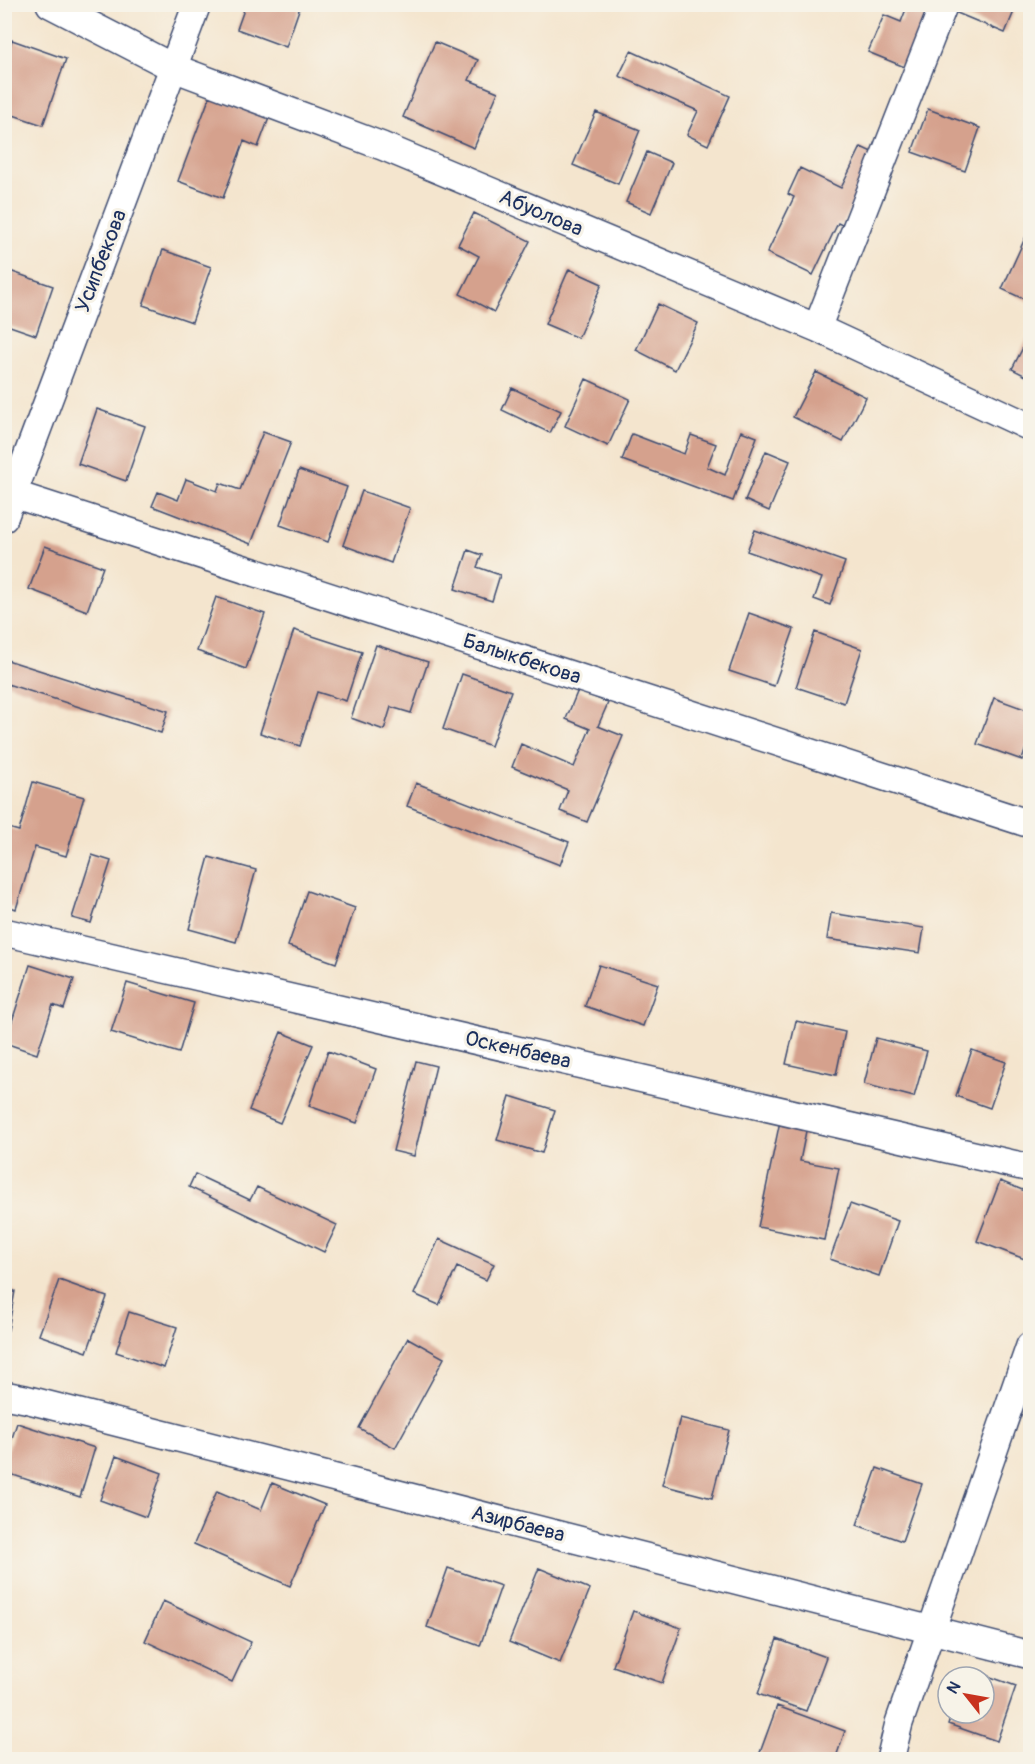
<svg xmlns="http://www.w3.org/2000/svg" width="1035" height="1764" font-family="Pangolin,sans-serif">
<rect width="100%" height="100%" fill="#f7f3e8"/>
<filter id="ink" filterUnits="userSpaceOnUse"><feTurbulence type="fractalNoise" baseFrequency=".0167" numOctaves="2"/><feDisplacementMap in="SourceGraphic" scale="12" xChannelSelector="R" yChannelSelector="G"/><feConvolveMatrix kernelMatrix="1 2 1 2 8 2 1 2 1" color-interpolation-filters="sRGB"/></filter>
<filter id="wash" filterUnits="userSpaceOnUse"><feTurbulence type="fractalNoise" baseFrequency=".008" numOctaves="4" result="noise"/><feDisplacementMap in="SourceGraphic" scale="24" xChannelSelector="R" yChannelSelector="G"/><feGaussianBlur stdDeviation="1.35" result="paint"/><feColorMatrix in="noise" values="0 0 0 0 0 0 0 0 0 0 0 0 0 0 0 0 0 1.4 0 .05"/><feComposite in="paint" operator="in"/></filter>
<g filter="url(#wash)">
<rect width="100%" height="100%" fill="#f4e5ce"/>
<g id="blocks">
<path fill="#d5a18d" d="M246,4H301L286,47L237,29Z
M908,4H934L907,68L868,52L884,15L901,22Z
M960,4H1005L1015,9L1005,33L957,13Z
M12,40L66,59L43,125L4,112V62Z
M435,42L478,60L469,80L498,92L474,148L403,117Z
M631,51L730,96L708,145L687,135L698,111L619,76Z
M210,96L269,118L258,147L244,141L223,198L178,181Z
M928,109L980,128L965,171L912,152Z
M596,112L640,130L618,184L573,165Z
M861,147L876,154L842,225L838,223L813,275L767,253L794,197L788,194L800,168L841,188Z
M647,152L672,163L651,213L626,202Z
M474,213L530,241L494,312L460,294L479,256L458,245Z
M1026,236L1030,238V302L1002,289Z
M163,250L211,267L192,322L143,305Z
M4,269L53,286L36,335L4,324Z
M569,269L602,284L578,338L545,324Z
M658,304L698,323L675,370L636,350Z
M1030,334V378L1012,369Z
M816,372L866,397L843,442L793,417Z
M586,379L630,399L608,446L565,426Z
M512,388L561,411L550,433L502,410Z
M97,409L145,426L126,481L78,464Z
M741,431L757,437L733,501L622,460L632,434L684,454L691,435L716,444L707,467L725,475Z
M263,432L291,442L251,544L152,506L158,492L178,500L186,479L217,491L220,483L240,490Z
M766,451L790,461L769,511L745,500Z
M299,470L347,487L328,542L280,525Z
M362,491L410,508L391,563L343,545Z
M755,530L845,562L830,605L814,599L822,578L747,551Z
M45,546L103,567L87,611L29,589Z
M468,550L482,555L477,567L500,575L492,601L455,589Z
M216,597L265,614L246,669L197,651Z
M749,613L794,629L774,686L729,671Z
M294,630L362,652L346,701L317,692L300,746L260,733Z
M815,632L862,649L844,703L796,687Z
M376,645L428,662L411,713L391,707L384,730L351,718Z
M4,659L168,711L161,733L4,683Z
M462,674L511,691L491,746L443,729Z
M578,690L608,703L598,726L623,736L587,822L560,811L568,790L512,767L521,744L574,767L590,729L566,719Z
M994,698L1030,711V736L1022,760L977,744Z
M33,782L84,797L66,856L35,847L16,909L5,905V827L19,831Z
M416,783L569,842L560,865L407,806Z
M92,855L111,861L91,923L72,918Z
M209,857L256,870L236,942L189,929Z
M307,891L355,908L336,963L288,946Z
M831,913L924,928L920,953L827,939Z
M30,965L74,979L64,1009L53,1005L37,1054L5,1043Z
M599,965L658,984L643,1026L585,1006Z
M127,983L194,1003L179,1053L111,1032Z
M796,1021L845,1032L836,1075L786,1064Z
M281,1032L313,1045L280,1123L249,1110Z
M876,1038L927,1051L914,1097L864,1084Z
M972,1050L1006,1062L990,1108L956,1096Z
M328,1051L376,1069L357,1123L309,1106Z
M416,1061L436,1066L414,1156L393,1151Z
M510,1096L555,1110L542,1153L497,1140Z
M780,1121L807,1126L800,1161L839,1168L824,1240L758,1227Z
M195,1174L250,1200L257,1187L337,1225L324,1252L189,1187Z
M1000,1181L1030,1193V1261L977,1241Z
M850,1204L898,1221L879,1276L830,1259Z
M439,1239L494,1264L486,1280L457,1267L439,1305L414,1294Z
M59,1280L107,1297L87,1352L39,1335Z
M4,1289L15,1291L8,1330L4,1329Z
M129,1312L177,1327L164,1368L116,1352Z
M408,1338L444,1358L395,1448L359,1428Z
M680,1418L729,1430L712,1498L662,1485Z
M17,1423L95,1448L80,1497L4,1472V1462Z
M116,1456L162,1473L146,1517L100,1500Z
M877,1468L922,1484L902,1541L857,1525Z
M272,1483L325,1505L290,1586L194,1544L217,1491L261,1510Z
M448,1568L501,1586L480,1646L427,1627Z
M539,1568L590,1589L560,1663L509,1642Z
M163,1601L251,1642L232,1682L145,1641Z
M633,1611L681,1628L662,1683L613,1666Z
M777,1639L826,1657L806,1711L758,1694Z
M968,1669L1016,1686L997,1741L948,1724L952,1713H984V1677H965Z
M777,1706L845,1731L835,1760H763L758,1758Z"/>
</g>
</g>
<g filter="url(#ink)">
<use href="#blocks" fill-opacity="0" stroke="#3c4a6f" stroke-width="1.5"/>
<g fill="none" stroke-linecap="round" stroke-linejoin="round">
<g stroke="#3c4a6f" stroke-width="30">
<path id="street" d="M50,4L174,68L382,146L817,328L1030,427
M817,328L944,4
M13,494L1030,824
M4,518L197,4
M4,932L1030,1168
M4,1395L25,1399L1030,1655
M890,1760L899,1723L1030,1346"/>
</g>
<use href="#street" stroke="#fff" stroke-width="27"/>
</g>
</g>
<g text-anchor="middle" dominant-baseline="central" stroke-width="6" stroke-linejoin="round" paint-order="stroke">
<g font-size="21" fill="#1b2f5e" stroke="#f7f3e8">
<text transform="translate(541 213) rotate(23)">Абуолова</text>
<text transform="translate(101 261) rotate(-69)">Усипбекова</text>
<text transform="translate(522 659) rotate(18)">Балыкбекова</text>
<text transform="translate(518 1050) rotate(13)">Оскенбаева</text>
<text transform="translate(518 1524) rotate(14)">Азирбаева</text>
</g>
</g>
<rect width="1035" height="1764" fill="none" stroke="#f7f3e8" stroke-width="24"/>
<g transform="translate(966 1695) rotate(301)"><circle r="28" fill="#f7f3e8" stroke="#9fa5b1" stroke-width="1.5"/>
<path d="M0-4.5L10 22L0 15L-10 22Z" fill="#c8321e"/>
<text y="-9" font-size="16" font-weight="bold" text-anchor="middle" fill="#1b2f5e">N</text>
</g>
</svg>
